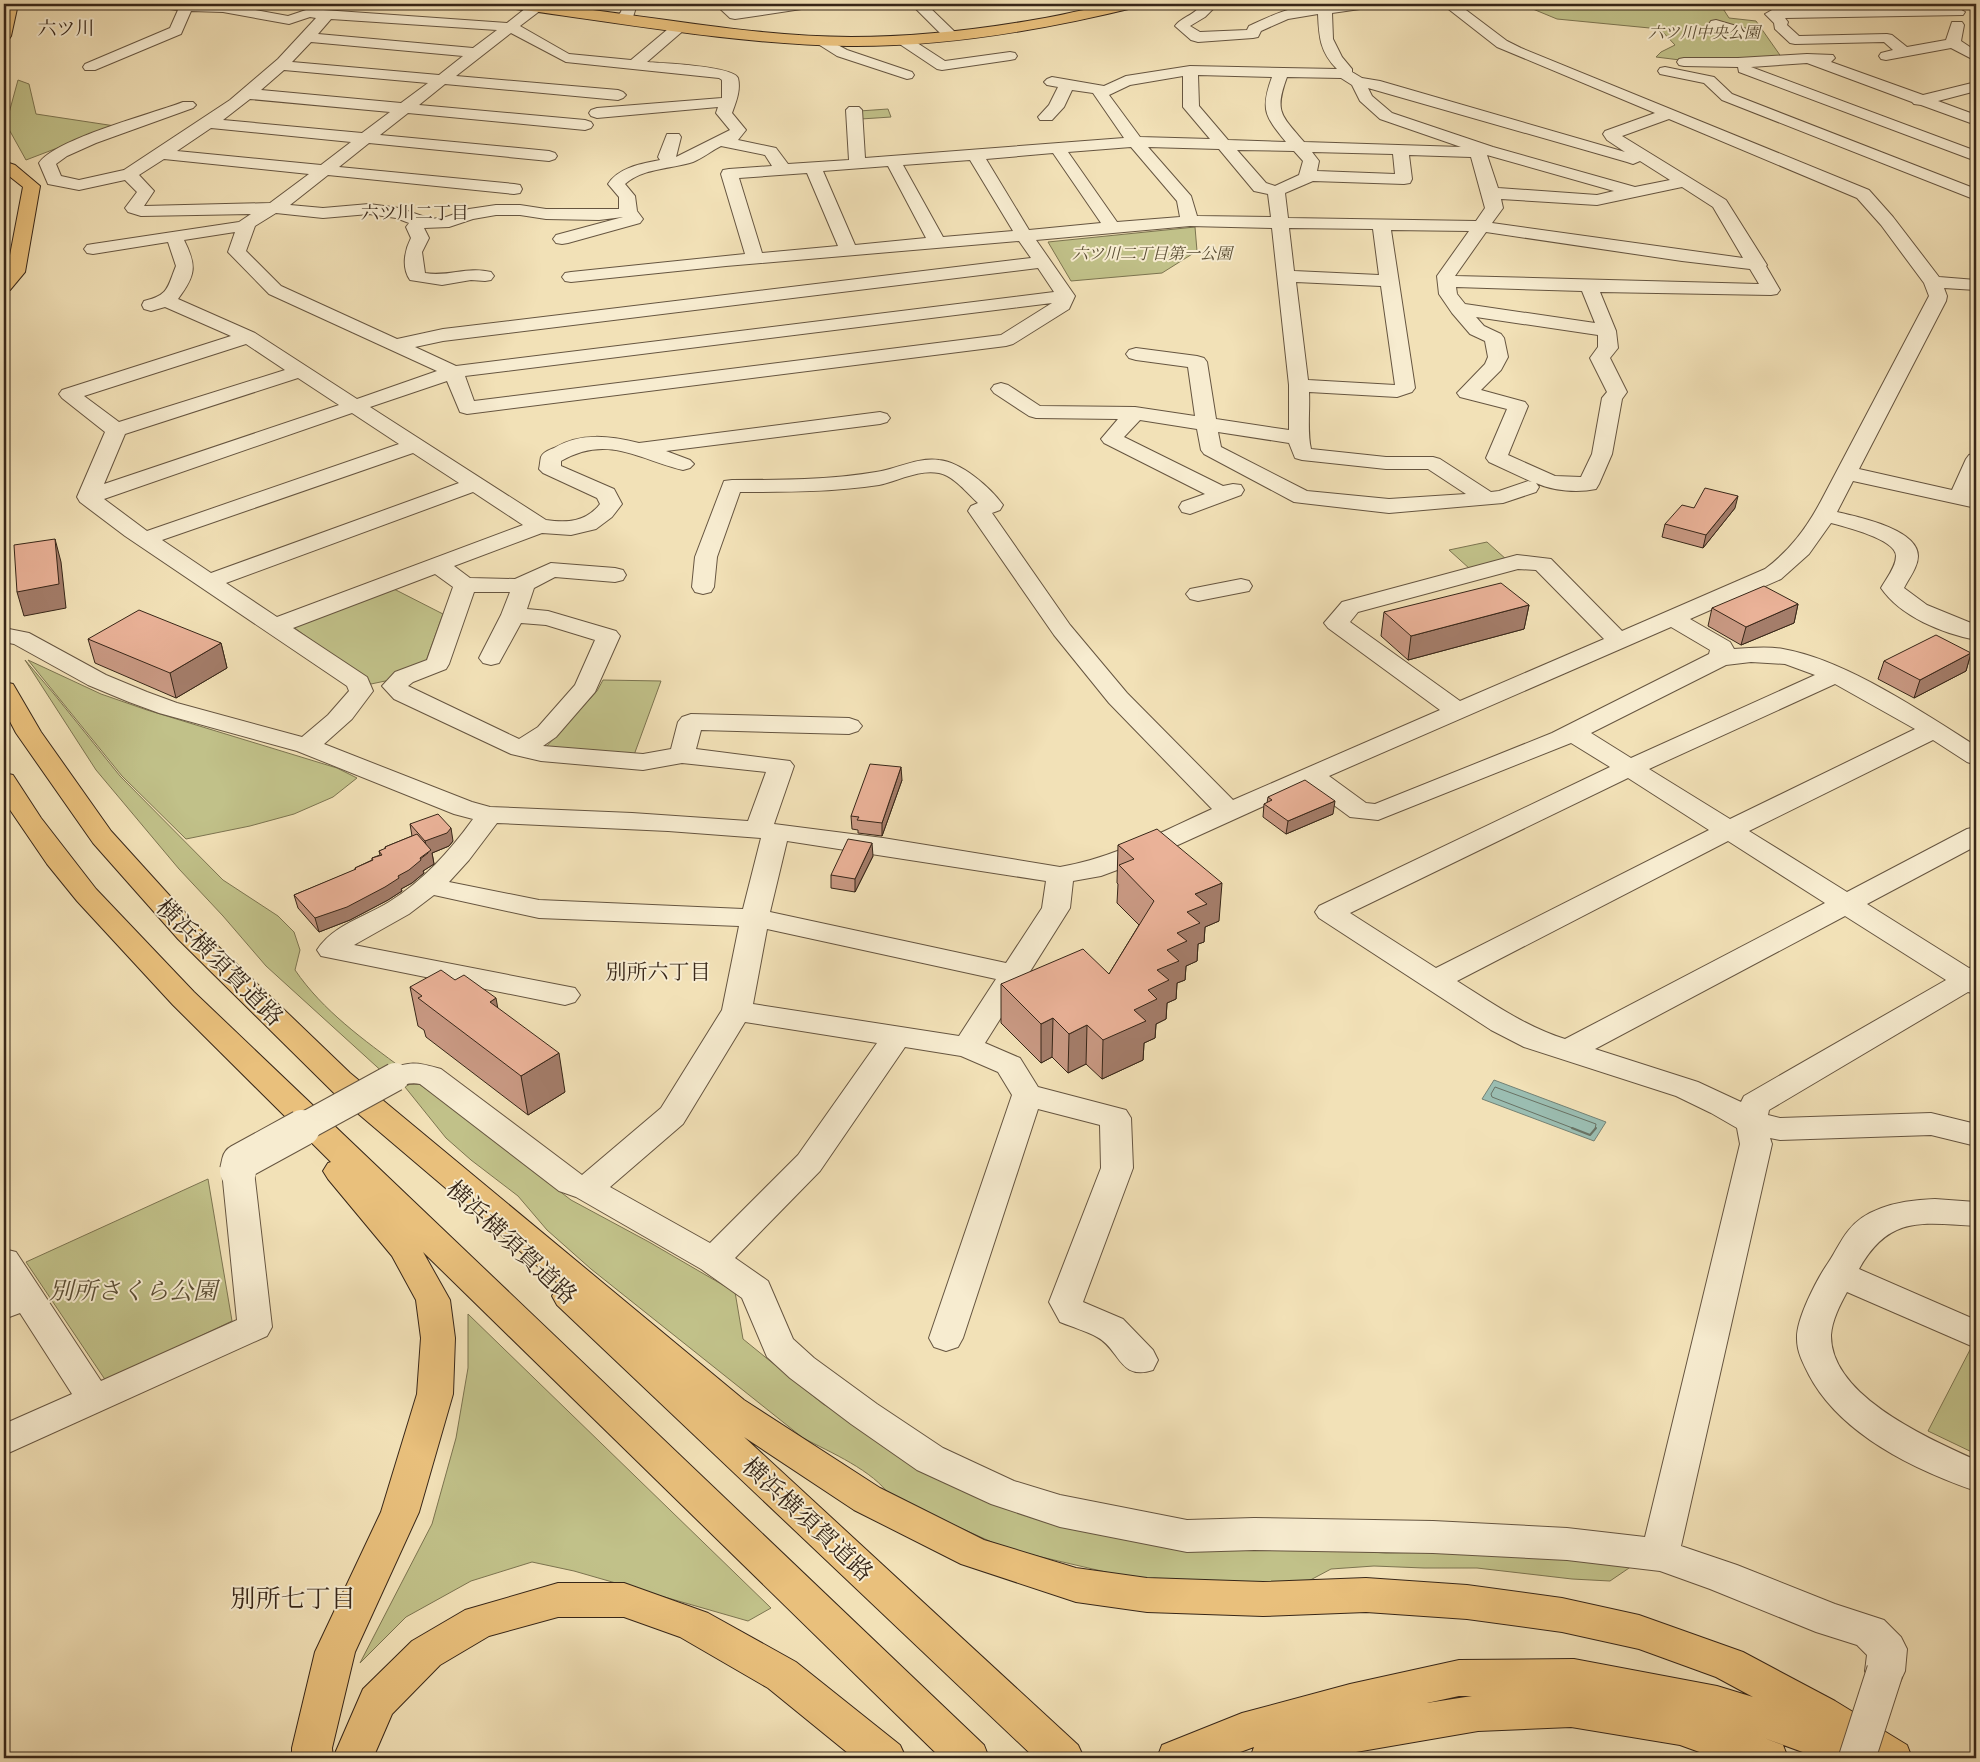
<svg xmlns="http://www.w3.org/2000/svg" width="1980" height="1762" font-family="'EB Garamond','Noto Serif JP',serif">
<rect width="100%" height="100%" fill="#f2e1b7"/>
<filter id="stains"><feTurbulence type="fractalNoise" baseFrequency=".004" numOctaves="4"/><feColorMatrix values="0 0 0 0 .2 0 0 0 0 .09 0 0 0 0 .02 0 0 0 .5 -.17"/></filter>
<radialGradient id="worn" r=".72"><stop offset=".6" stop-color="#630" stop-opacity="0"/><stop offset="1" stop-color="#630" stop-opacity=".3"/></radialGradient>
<path fill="#c1c189" stroke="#7c7450" d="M1529,4H1720L1729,18L1756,21L1782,58L1688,61L1656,57L1661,52L1675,45L1660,29L1557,19L1528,7Z
M18,80L29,84L36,114L115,126L26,160L6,124Z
M888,109L891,117L861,119L859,111Z
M1195,227L1197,251L1162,273L1071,281L1048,242Z
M1487,542L1507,560L1470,569L1449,550Z
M392,588L443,614L426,661L390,680L371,684L292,626Z
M25,660L54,694L120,776L223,880L278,916L294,932L300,950L295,970C323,1011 364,1040 403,1069L387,1076L266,966L223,916L179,869L96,770Z
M28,660L101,694L147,710L337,768L357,778L333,797L294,814L250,826L186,839L122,776Z
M603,680L661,681L634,755L545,748L597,691Z
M410,1084H419L439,1098L571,1200L649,1242L735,1292L743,1339L823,1404L946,1478L1306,1548L1386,1553L1455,1552L1536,1556L1632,1566L1610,1581L1572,1579L1477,1568H1424L1374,1566L1331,1569L1301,1585L1140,1580L1007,1549L890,1496C874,1471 830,1452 803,1438L591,1269L547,1230L518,1196L471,1160L446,1138L405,1087Z
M208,1179L232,1321L106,1381L26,1262Z
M468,1314L771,1608L748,1621L574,1571L532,1562L471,1581L406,1617L360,1663L432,1524L456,1438L468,1368Z
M1972,1346L1976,1348V1454L1928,1431Z"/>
<path fill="#9bbdb1" stroke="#738174" d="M1494,1080L1606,1122L1594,1141L1482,1099Z"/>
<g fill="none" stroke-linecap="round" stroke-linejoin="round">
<path stroke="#697264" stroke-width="1" d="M1575,1129L1492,1097L1491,1094L1495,1087L1596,1124L1595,1129"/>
<path stroke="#697264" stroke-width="2" d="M1572,1128L1590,1135L1596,1128"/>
<g stroke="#665540" stroke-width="2">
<path id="minor" d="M155,4H223L288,16L309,9L507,23L531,4H540L543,7L541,10L520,26L569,54L631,60L674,24H684L686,27L684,30L647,62C661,63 734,66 738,78C741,90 736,102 732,113L746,130L738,140L776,148L788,164L849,160L846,110L849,107H859L862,110L865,158L1124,138L1093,93L1072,90L1064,107L1052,120H1040L1038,117L1049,105L1058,87L1047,85L1044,82L1047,79L1052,77L1104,86L1126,76L1190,66L1337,69C1320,52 1319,37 1318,14L1288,19L1261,31L1258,37L1253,38L1198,42L1191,40L1175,26C1181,17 1198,14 1200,4H1214V8L1205,17L1190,26L1200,32L1247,30L1249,26C1264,19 1280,11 1296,8C1321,3 1348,4 1374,4L1372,7L1367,8L1332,13L1333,39L1342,57L1352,69V72L1362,78L1380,81L1625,152L1607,140L1603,134L1605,131L1655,113L1497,47L1442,4H1458L1507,41L1521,48L1869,190L1893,217L1939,277L1976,280V290L1944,288L1947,296L1946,301L1859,469L1952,490L1966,459L1969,455L1976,453V483L1971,494L1976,496V508L1853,481L1837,512C1858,517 1918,529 1918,556C1918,567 1909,578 1904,588L1927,605L1976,625V640C1942,633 1901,617 1881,588C1886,579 1896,567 1896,556C1896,539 1845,527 1831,523L1809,554L1781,579L1690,619L1730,642L1734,649C1750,648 1767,646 1783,649C1846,660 1922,712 1976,746V765L1967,762L1933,740L1749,831L1847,892L1967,829L1976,827V846L1867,904L1969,968L1976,966V994L1968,992L1769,1110L1768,1115L1780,1118L1931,1113L1976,1124V1146L1931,1135L1780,1140L1770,1138L1772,1144L1681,1546L1737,1565L1835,1604L1884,1620L1901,1637L1907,1649L1905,1671L1899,1684L1885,1689L1871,1684L1865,1671L1867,1655L1857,1645L1816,1632L1710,1589L1660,1571L1567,1560L1433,1553L1254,1550L1187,1552L1060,1527L991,1504L917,1470L851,1424L790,1378L767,1357L742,1298L701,1269L576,1197L559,1191L420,1084C407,1081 400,1089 384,1084L380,1077L384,1070C411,1062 414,1061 441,1069L582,1175L661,1108L722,1010L739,926L539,918L434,895L409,914L354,945L575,988L580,995L575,1002L565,1005L321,956L317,950C333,925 365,917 389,902C423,881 450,851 473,819L454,814L297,751L159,713L129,702L88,685L14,644L4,642V628L29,633L106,675L147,692L177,703L302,737L328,715L349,691L347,686L125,536L80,502L77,497L105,432L62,398L59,394L62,390L231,336L165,307L151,311L144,309L142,305L144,301C169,295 167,288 176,266L168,242L93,254L87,253L84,249L87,245L93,244L239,222L251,214L141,216L128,212L125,208L137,192L125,180L79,190L48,184L39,163C55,139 152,114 183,102H193L196,105L193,108L96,143L67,156L56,164L61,176L79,180L124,170L230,100L278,59L316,18L310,17L289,24L223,12L191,11L181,34L95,70H85L83,67L85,64L170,28L178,10L162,8ZM331,19L497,30L473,48L318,34ZM511,33L566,62L719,78L722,80V98L597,108L591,110L589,113L591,116L597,118L718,107L716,113L730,130L676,157L681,137L679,134H667L658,157L660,160C641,164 619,167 608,184L619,197V209H546L520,205H496L469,209L446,217L431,219L399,208L369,204L323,208L290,205L328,175L514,194L520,193L522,189L520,185L514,184L339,167L369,143L549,161L555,159L557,156L555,153L549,151L380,135L408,113L585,130L591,128L593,125L591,122L585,120L419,105L445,84L618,100L623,98L626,95L623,92L618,90L456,76ZM311,42L463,56L439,75L292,62ZM284,70L428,83L401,103L261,90ZM1198,75L1272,77C1260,110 1265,116 1286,142L1228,140L1199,106ZM1183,76V107L1210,139L1140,137L1109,95L1130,85ZM1287,77L1341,78L1352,85L1360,101L1380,119L1461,147L1304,142C1281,115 1274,112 1287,77ZM1368,88L1627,162L1633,164L1640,161L1670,180L1635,187L1493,147L1392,113L1372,96ZM250,99L390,112L362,133L223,120ZM1669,119L1857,198L1881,225L1924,283L1929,296L1821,501C1806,529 1790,550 1765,569L1622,631L1551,559L1517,555L1342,602L1324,623L1328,628L1440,710L1233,800L1127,693L1070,625L992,513L1000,510L1003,505C990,487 961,462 939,460C917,457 897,469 876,472C828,480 781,480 732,480L724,481L695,557L692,587L695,592L703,594L711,592L714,587L717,557L740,492C787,492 833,492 879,485C898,481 919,469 939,473C954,476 967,493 978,503L971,506L968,511L1054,635L1109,703L1212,809C1163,831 1114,858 1060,867L883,838L774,824L794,766L790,761L696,749L701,730L849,734L858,731L862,726L858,721L849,718L691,714L682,717L678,722L671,749L643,754L543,746L556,737L595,692L620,636L616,631L548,611L527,609L534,588L555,577L615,582L623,580L626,575L623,570L615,568L551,563L515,579L470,578L454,566L542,533L571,535L596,529L612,517L622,504L614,489L561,466V461C607,434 638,459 683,470L690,468L694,464L690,460L666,451L880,424L887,422L890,418L887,414L880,412L639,443C610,436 581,432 554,448C549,450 543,452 541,457C540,461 540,465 539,469L543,473L597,498L600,504C586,522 567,523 546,520L370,407L447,381L460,412L467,414L1006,346L1013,344L1069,309L1075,296L1036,240L1190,226L1272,228L1289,385V430L1216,419L1207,362L1204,358L1197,356L1136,348L1129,350L1126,354L1129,358L1136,360L1188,367L1195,416L1135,407L1040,406L1008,385L1001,383L994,385L991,389L994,393L1029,416L1036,418L1118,419L1101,439L1104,443L1205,494L1182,502L1179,507L1182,512L1190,514L1241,495L1244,490L1241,485L1233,484L1223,486L1124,437L1140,420L1197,429L1201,450L1204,454L1294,502L1302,503L1389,513L1503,503L1536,492L1539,487L1536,483C1553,491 1578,493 1596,489L1599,484L1612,454L1622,399L1627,392L1610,358L1618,348L1616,331L1600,292L1771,295L1777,294L1780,290L1766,266L1767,265L1726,200L1622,136ZM211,128L351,142L321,165L177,151ZM721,146L765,155L772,166L729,169L723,170L721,174L745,254L571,272L565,273L562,277L565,281L571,282L726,266L1019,241L1031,258L443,329L397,339L281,286L246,251L255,226L276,213L323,218L369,214L396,218L409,223L406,227L411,238C405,250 401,267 410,280L442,285L471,280L485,281L491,280L494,276L491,272C467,266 449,277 425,273L422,252L429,238L424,228L449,227L473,219L496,215H520L546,219L599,220L623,217L556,235L553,239L556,243L562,244L568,243L640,223L643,219L637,211L635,196L625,184C643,168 671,169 693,162C703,158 711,151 721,146ZM1131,147L1177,201L1180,217L1117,222L1068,152ZM1148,147L1219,149L1254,191L1268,194L1271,217L1197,216L1191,196ZM1237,150L1294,151L1303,161L1299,175L1275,186L1266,183ZM1312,152L1393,154L1395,174L1317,171L1319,161ZM1053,153L1101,223L1029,230L986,159ZM1409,155L1471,157L1485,208L1476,221L1288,218L1285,193L1313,181L1404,184L1410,183L1412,179ZM1487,155L1614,191L1597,195L1498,188ZM164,159L309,174L270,203L144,206L154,191L139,175ZM970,160L1013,231L943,237L903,165ZM888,166L926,238L855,245L823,171ZM807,173L838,246L762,253L739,178ZM1682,187L1713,207L1743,258L1492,223L1503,208L1501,199L1597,205ZM1289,228L1373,229L1379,275L1294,271ZM1391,230L1469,231L1437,276L1439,294L1452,313L1470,334L1485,341L1488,357L1485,364L1457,393L1460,397L1507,409L1486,458L1489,462L1532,482L1528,481L1499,491L1491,492L1440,459L1433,457H1386L1311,449C1307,433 1310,409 1309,392L1397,397L1412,392L1415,388ZM235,232L228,252L269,294L437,371L357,399L255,333L178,299C196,275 197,266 184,240ZM1486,232L1682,261L1750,269L1759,284L1455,276ZM1038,268L1054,292L456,366L415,347L443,341ZM1296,282L1381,286L1395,385L1308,380ZM1456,287L1582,291L1595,323L1465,304L1457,294ZM1052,303L1001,335L474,401L465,376ZM1476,317L1598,335V347L1590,358L1607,392L1602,398L1592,454L1581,477L1555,476L1508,455L1528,406L1525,402L1481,390L1501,370L1508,357L1504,338L1501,334L1484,326ZM246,344L285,370L119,422L84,396ZM298,378L339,405L104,484L125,434ZM352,413L399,444L147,531L104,499ZM1218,432L1289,443L1295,458L1302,460L1386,469H1428L1466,494L1389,499L1307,491L1221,447ZM413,453L459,483L211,573L162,540ZM473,492L523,525L277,617L226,583ZM1518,569L1536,570L1604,639L1460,701L1350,622L1358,612ZM435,574L453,587L427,660L395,672L382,686L394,699L511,754L541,761L643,770L682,763L766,772L748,821L632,813L490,807L472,802L324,744L352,719L373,691L367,677L293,628ZM474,592H510L501,615L479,658L483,663L491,665L499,663L521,623L546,625L595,640L575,685L538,727L519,739L408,686L413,682L446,669L449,664ZM1671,627L1710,650L1709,654L1552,733L1375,804L1366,803L1329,776ZM1751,662L1785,664L1815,675L1631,758L1591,733L1726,665ZM1835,684L1915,729L1730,819L1649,769ZM1571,743L1610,767L1319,906L1315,912L1319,918L1491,1030L1524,1047L1676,1096L1711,1113L1737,1128L1740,1144L1645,1537L1567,1528L1433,1521L1254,1518L1187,1520L1060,1495L1014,1481L943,1448L877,1404L814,1358L793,1339L768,1281L735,1258L820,1171L905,1047L961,1056L998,1072L1012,1095L929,1338L934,1347L946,1351L958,1347L963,1338L1038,1109L1100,1125L1101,1168L1049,1302L1060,1322C1072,1327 1086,1331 1097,1337C1120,1349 1119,1381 1153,1370L1158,1360L1153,1350L1123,1319L1083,1302L1133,1168L1131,1118L1126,1110L1038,1087L1020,1058L985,1043L1070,908L1073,881L1101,876L1147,859L1308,786L1350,817L1378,820ZM1628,778L1709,830L1436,968L1350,913ZM497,823L668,831L761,838L743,909L539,900L449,882L469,860ZM787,841L1046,881L1042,908L1006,963L770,912ZM1728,841L1825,903L1565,1039C1526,1027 1492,1003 1457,981ZM1845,916L1946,980L1744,1096L1741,1102L1698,1082L1595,1049ZM767,929L996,979L959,1036L753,1004ZM745,1022L877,1043L798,1155L710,1243L610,1187L683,1124Z
M623,4H637L633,17L622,23L617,22L615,19L621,12Z
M715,4H730L738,10L782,4H815L808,8L735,19L730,18Z
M911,4H926L955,32L957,35L955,38H945Z
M1958,8L1965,12L1963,15L1785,18L1788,22L1787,25L1799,36L1887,34L1892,35L1907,47L1946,40L1952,22H1962L1964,25L1961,41L1976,51V61L1951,48L1886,60L1881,59L1879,56L1881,53L1893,50L1884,42L1795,44L1790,43L1775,29L1774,23L1765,14L1772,10Z
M1716,20L1757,32L1759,35L1757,38L1752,39L1711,27L1709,24L1711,21Z
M903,36L908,37L945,61L1010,52L1015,53L1017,56L1015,59L1010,60L942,70L937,69L898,43L896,40L898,37Z
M823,37L847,50L912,72L914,75L912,78L907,79L837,56L818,44L816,41L818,38Z
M1807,54L1833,55L1835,58L1831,62L1923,95L1976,82V91L1938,101L1976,115V125L1921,105L1914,104L1912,102L1807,63L1751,67L1976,151V161L1739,72L1738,67L1684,66L1679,65L1677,62L1679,59L1684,58H1738Z
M1665,67L1714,77L1732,94L1976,189V200L1722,100L1704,83L1660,74L1658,71L1660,68Z
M1241,579L1249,581L1252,586L1249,591L1198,601L1190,599L1186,594L1190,589Z
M238,1160L249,1163L254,1171L272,1327L267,1336L4,1455V1424L72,1394L20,1313L4,1319V1292L6,1291L4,1288V1249L16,1252L101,1381L237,1320L222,1171L227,1163Z
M1935,1199L1976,1202V1226C1922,1223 1889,1215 1859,1269L1976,1320V1348L1847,1292C1840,1305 1832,1320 1831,1335C1830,1396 1930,1439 1976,1460V1491C1915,1470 1840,1434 1809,1375C1803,1363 1797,1352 1797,1339C1796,1319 1817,1279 1828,1263C1835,1253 1840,1241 1848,1231C1867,1206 1905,1200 1935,1199Z"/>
</g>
<g stroke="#372618" stroke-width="2">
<path id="major" d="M502,4C542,1 582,9 622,14C698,24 774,37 851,37C914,37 977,30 1039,19C1072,14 1106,2 1139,4L1137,7C1043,30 945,47 848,46C735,44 621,23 509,8Z"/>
</g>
<g stroke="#372618" stroke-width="2">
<path id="highway" d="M4,4H18L11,36L9,39L4,40Z
M9,163L15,165L40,186L25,272L10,290L4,291V275L7,271L23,187L4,172V164Z
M4,682L13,684L41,732L111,831L198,927L350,1073L744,1400L880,1488L984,1540L1076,1568L1147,1578L1263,1582L1366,1578L1467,1585L1562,1598L1639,1615L1743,1652L1835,1701L1907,1745L1912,1758H1819L1764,1738L1783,1745L1788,1758H1716L1680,1745L1571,1727L1478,1731L1356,1752L1333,1758H1250L1254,1747L1224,1758H1157L1162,1745L1242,1713L1350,1684L1459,1660L1574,1659L1717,1686L1753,1697L1716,1677L1639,1649L1562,1632L1467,1619L1366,1612L1263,1616L1147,1612L1076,1602L961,1564L854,1510L744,1437L1078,1745L1084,1758H1035L557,1305L552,1296L557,1287L561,1286L335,1094L178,939L93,843L16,733L4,710ZM1459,1696H1472L1427,1703Z
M4,773L13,775L41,818L96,889L194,992L984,1745L989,1758H941L423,1252L450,1300L455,1338L453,1394L419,1512L355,1652L332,1748L333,1758L363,1689L412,1641L465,1610L558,1583H624L708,1613L796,1662L900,1745L906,1758H854L768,1688L680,1637L624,1617H558L489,1636L440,1665L392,1714L373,1758H292V1748L315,1652L381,1512L417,1394L421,1338L416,1300L392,1256L328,1179L323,1171L328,1163L331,1162L173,1005L77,901L47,864L4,801Z"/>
</g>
<use href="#minor" fill="#f7ecd0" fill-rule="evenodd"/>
<use href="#major" fill="#e9c07c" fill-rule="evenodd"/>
<use href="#highway" fill="#e9c07c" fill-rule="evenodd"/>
<g stroke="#665540" stroke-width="30" stroke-linecap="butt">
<path id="minor-bridge-far1" d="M300,1129L395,1077"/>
</g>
<g stroke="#665540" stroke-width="38" stroke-linecap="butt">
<path id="minor-bridge" d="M238,1171L240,1162L302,1128
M1857,1758L1885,1671"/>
</g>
<use href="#minor-bridge-far1" stroke="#f7ecd0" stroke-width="28"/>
<use href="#minor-bridge" stroke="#f7ecd0" stroke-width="36"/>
</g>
<path fill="#c99983" stroke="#372618" d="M1694,508H1735L1703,548L1662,537L1665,524Z
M1798,604L1794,623L1741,645L1708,626L1712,608Z
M1529,605L1524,629L1408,660L1381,636L1384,612Z
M88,639L221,643L227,668L176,698L95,663Z
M1971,653L1966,671L1914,698L1878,679L1884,661Z
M902,780L882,836L858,833V830L852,829L851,816Z
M1268,797L1333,814L1286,834L1263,817L1264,804L1267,803Z
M410,824L453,841L449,846L432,853L434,864L423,871L424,873L412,883L401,889L402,891L388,900L350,920L319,932L298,908L294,895L355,870V868L372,860V858L380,855L379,851L385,849V847L412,836Z
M1118,845L1219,921L1205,927L1204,942L1198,944L1197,961L1186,966L1185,980L1177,983L1176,999L1167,1003L1166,1019L1156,1024L1155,1038L1144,1043L1143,1060L1102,1079L1086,1064L1068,1073L1052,1057L1041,1063L1001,1023V984L1109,974L1139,925L1117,903L1118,884L1117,883Z
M873,856L855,892L831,888V875Z
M455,980L565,1092L528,1115L426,1037L424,1030L418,1026L410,987Z"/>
<path fill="#a47d6a" stroke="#372618" d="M1738,496L1735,508L1703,548L1706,535Z
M55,539L61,562L66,608L24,616L17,592Z
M1798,604L1794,623L1741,645L1746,627Z
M1529,605L1524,629L1408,660L1411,636Z
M221,643L227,668L176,698L170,673Z
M1971,653L1966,671L1914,698L1920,680Z
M901,767L902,780L882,836V823Z
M1335,801L1333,814L1286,834L1288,821Z
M451,828L453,841L449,846L432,853L434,864L423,871L424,873L412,883L401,889L402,891L388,900L350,920L319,932L315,918L398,876L428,853L425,841Z
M872,843L873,856L855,892V879Z
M1222,883L1219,921L1205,927L1204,942L1198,944L1197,961L1186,966L1185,980L1177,983L1176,999L1167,1003L1166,1019L1156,1024L1155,1038L1144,1043L1143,1060L1102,1079L1103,1040L1134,1010L1148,990L1195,894Z
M496,998L503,1037L490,1002Z
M1053,1018L1052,1057L1041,1063V1024Z
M1087,1025L1086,1064L1068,1073L1069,1034Z
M559,1053L565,1092L528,1115L521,1076Z"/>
<path fill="#eab298" stroke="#372618" d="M1705,488L1738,496L1706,535L1665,524L1682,505L1694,508Z
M55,539L59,584L17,592L14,545Z
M1501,583L1529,605L1411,636L1384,612Z
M1764,586L1798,604L1746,627L1712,608Z
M139,610L221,643L170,673L88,639Z
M1936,635L1971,653L1920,680L1884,661Z
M870,764L901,767L882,823L857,820L859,817L851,816Z
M1305,780L1335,801L1288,821L1264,804L1272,800L1268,797Z
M438,814L451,828L447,833L425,841L410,824Z
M1157,829L1222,883L1195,894L1207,904L1187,912L1200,923L1177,933L1187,941L1167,950L1179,961L1157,970L1169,980L1148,990L1157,999L1134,1010L1146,1021L1103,1040L1087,1025L1069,1034L1053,1018L1041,1024L1001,984L1083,949L1109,974L1154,901L1119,865L1134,859L1118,845Z
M417,834L431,850L420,858L421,860L409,870L398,876L399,878L385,887L347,907L315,918L294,895L356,869L355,868L373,860L372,858L382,855L379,851L386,848L385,847Z
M848,839L872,843L855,879L831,875Z
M441,970L455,980L464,975L496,998L490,1002L559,1053L521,1076L418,998L422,996L410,987Z"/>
<g text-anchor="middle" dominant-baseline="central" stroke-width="4" stroke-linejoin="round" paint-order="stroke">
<g font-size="16" font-style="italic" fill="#5a4d34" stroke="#f7ecd0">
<text x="1704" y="32">六ツ川中央公園</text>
<text x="1152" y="253">六ツ川二丁目第一公園</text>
</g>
<g font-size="18" fill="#372618" stroke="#f7ecd0">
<text x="415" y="212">六ツ川二丁目</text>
</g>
<g font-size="19" fill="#372618" stroke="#f7ecd0">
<text x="66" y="28">六ツ川</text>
</g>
<g font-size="21" fill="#372618" stroke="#f7ecd0">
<text x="658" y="971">別所六丁目</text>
</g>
<g font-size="24" fill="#372618" stroke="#f7ecd0">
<text transform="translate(220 962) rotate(45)">横浜横須賀道路</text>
<text transform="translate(512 1242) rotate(43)">横浜横須賀道路</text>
<text transform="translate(808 1519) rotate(43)">横浜横須賀道路</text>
</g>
<g font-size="24" font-style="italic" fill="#5a4d34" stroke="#f7ecd0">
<text x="133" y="1290">別所さくら公園</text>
</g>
<g font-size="25" fill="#372618" stroke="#f7ecd0">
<text x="293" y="1598">別所七丁目</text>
</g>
</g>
<rect width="1980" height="1762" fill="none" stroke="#f2e1b7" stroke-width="20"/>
<rect x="5" y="5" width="1970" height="1752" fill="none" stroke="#372618" stroke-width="2.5"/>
<rect x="10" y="10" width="1960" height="1742" fill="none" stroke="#372618"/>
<rect width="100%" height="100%" filter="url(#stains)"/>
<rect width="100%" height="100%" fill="url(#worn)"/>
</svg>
